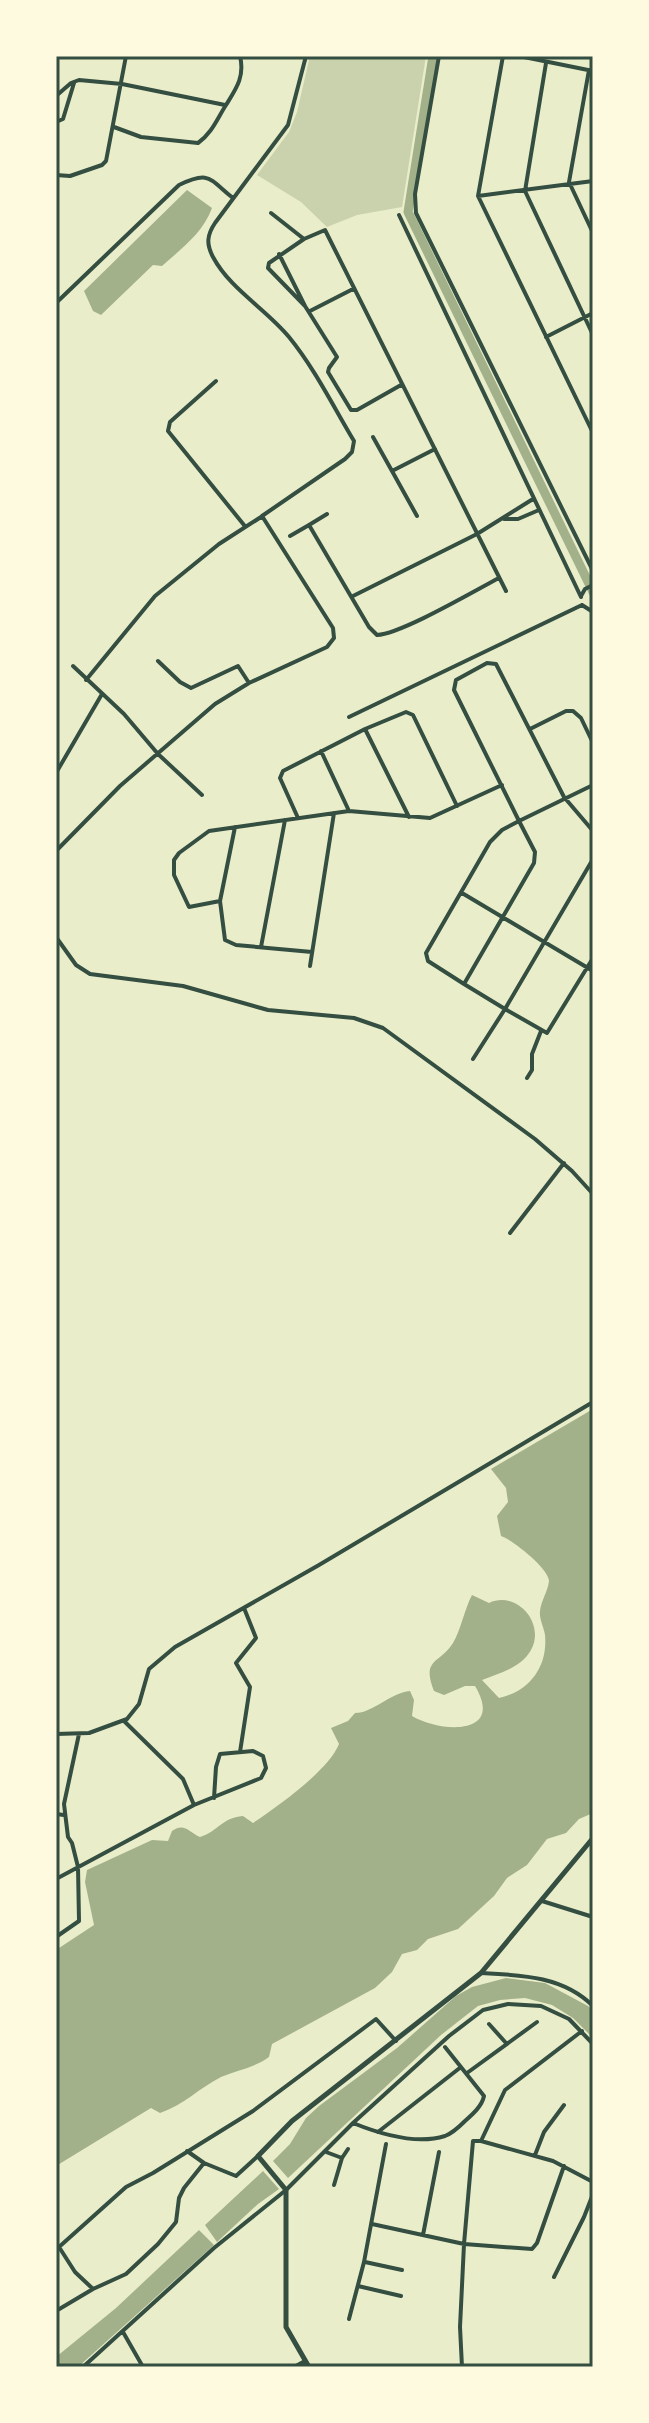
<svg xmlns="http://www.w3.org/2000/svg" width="649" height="2423" font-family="Raleway,sans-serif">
<rect width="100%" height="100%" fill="#e9edc9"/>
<path fill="#cad2ad" d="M310,56H426L402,207L357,215L327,227L301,202L257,175L289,132L297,112Z"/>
<path fill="#a3b18a" d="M187,190L212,208C203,233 181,249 162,266L153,265L101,315L93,311L84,291Z
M593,1409V1813L579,1819L566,1833L547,1839L527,1865L507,1878L494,1896L458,1929L428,1939L417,1950L402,1954L392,1972L375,1988L272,2044L269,2057C254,2068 237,2070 221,2077C199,2088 184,2105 160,2113L151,2108L56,2166V1950L94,1925L85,1882L87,1870L152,1840L168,1841L172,1831C184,1822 189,1832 200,1837C219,1831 221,1818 243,1816L253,1823C278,1806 328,1771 339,1744L331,1728L348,1721L355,1713C373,1713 390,1693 410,1691L414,1700L412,1716C441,1733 505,1736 475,1686H465L444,1695L434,1691C421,1658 440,1664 453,1643C460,1632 465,1608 472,1595L489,1603C516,1590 546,1623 531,1650C521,1668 499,1673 482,1680L499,1698C530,1691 548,1666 545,1635C544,1627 539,1619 540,1611C541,1601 548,1591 549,1581C549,1569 513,1540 501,1536L497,1516L508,1502L506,1488L491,1469Z
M506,1978L545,1983L588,2006L593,2010V2038L573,2018L552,2005L525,1998L500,2000L478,2006L441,2035L288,2178L273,2161L290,2144L306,2118L319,2106L397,2048L456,1996L472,1987Z
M263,2171L279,2189L258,2204L217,2242L205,2225Z
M199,2230L214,2245L78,2367H56V2357L116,2308Z"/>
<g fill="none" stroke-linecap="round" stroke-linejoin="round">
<path stroke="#a3b18a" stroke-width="9" d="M433,56L408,212L593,592"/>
<path stroke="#344e41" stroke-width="4" d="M230,56H239
M439,56L415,194L416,213L593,571
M503,56L478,196L593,433
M519,56L593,71
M546,63L525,191L593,335
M589,70L569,182L593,233
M56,96L71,83L79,80L122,84L225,105
M56,122L63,119L74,83
M114,127L141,137L198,143C212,133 217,119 226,105C236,89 245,77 240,56
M56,175L70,176L102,165L106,161L126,56
M478,196L593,181
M271,213L304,239
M399,215L581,597
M279,254L305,306L337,357L329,368L328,372L351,410H357L401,385
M56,303L179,185C210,170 209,179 233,198
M305,306L268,268L269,263L304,239L325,230L506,591
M310,311L353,289
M546,337L593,313
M216,381L170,422L168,431L244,525
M373,437L392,471L435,449
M392,471L417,516
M504,519H518L539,510
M309,525L327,514
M290,536L309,525L369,627L377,635C401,634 474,591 499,578
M353,596L477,534L533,499
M581,596L585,589L593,585
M582,605L593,612
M158,661L180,682L191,688L238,666L249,683
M73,666L124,714L158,754L202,795
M86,680L155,596L219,544L261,517
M349,717L582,605
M365,729L409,817
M530,729L566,711H573L581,718L593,743
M321,751L349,811
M56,773L102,694
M593,785L519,821L454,690L456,680L487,663L496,664L564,797L593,831
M298,818L280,778L283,771L365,729L406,712L413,715L457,806
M235,827L220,901L225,940L236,945L312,952
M56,851L120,786L215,704L249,683L327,647L334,638L333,628L262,516L345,459L352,452L354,441C333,406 315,369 289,337C266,309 230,289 213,257C206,244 207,235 215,223L288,125L306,56
M593,859L505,1009L547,1033L593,958
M462,893L593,971
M220,901L189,907L174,875V860L179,853L209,831L349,811L430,818L502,785
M56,937L76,965L90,974L183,986L268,1010L354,1018L383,1028L535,1139L572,1171L593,1194
M261,947L285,820
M310,966L334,813
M464,984L428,961L426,953L490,842L502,830L519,821L535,852L534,863L464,984L505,1009L473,1059
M527,1078L532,1070V1054L541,1031
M510,1233L564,1163
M124,1721L183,1779L194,1805L261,1778L266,1768L263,1756L253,1751L220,1754L216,1767L214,1798
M56,1734L89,1733L127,1719L139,1704L149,1669L175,1647L319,1565L593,1402
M240,1752L250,1687L236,1663L256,1638L244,1608
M56,1814L64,1815
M56,1879L194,1805
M542,1901L593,1917
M56,1937L79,1921L78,1867L72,1843L68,1837L64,1804L79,1734
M481,1973C521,1975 563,1976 593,2006
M489,2024L506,2043
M467,2073L537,2022
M353,2123C380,2134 416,2145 445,2136C453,2133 460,2126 465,2121C473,2114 482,2106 484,2096L445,2047
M378,2132L461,2067
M481,2141L505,2090L582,2031
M187,2151L204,2163L236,2176L258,2156
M326,2152L342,2158L334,2185
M535,2155L544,2132L564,2105
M342,2158L348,2149
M372,2224L464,2244L532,2249L537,2243L564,2166
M423,2235L439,2152
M59,2247L126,2187L153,2173L253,2111L376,2019L396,2041
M56,2251L59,2247L75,2272L93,2289
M365,2262L402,2270
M554,2277L584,2217L593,2194
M358,2286L401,2296
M56,2311L93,2289L126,2274L158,2244L176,2222L179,2198L184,2188L204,2163
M349,2319L364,2262L386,2144
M123,2332L143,2367
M83,2367L214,2248L286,2190L353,2123L449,2036L483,2010L508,2004L541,2006L569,2019L593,2044
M294,2367L305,2361
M462,2367L460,2327L464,2244L473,2141H481L553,2161L593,2182"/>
<path stroke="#344e41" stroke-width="5" d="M309,2367L286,2327V2190L258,2156L292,2121L481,1973L593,1838"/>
</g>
<rect width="649" height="2423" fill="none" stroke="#fefae0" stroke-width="116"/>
<rect x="58" y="58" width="533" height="2307" fill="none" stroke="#344e41" stroke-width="3"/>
</svg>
